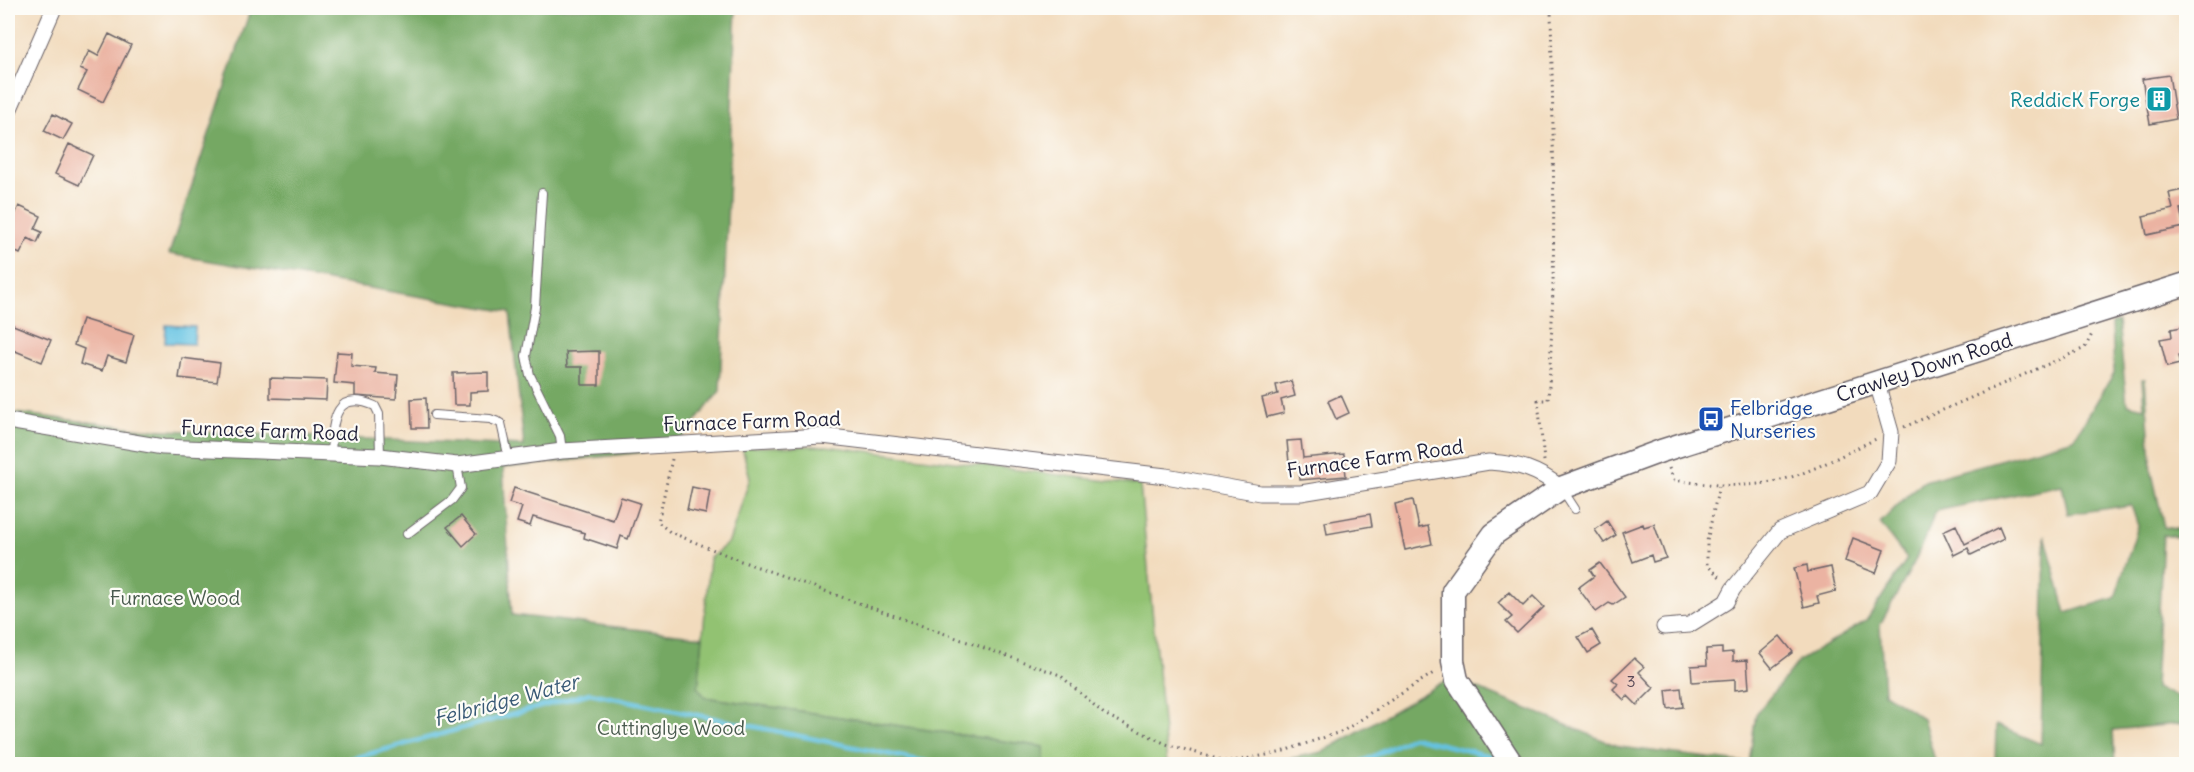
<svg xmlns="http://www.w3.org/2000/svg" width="2194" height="772" font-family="Delius,sans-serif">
<rect width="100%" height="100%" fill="#fdfcf7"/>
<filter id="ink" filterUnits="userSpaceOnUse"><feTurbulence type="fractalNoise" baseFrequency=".0167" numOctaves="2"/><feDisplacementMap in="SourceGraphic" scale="12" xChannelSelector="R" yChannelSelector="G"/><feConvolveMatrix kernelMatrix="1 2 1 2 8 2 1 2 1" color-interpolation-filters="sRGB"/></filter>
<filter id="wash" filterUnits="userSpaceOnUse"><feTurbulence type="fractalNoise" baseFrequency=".008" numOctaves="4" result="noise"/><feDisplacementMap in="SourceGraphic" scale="24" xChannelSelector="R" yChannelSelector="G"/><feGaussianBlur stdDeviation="1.35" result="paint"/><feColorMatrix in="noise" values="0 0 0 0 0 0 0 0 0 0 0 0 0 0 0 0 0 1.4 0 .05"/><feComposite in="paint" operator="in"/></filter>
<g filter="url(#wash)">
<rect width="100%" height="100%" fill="#f2dbbd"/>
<path fill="#92c272" stroke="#5a7256" stroke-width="1.5" d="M826,446L1140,485L1167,764H1044V747L705,697L698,688L710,558L729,542L750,478L742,447Z"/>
<path fill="#75a864" stroke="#4c6550" stroke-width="1.5" d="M251,8H736L720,391L678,443L670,449L503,468L512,615L703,637L698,688L705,697L1044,747V764H8V412L143,429L524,446L510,312L169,254Z
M2118,321L2127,404L2144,408L2142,379H2145L2152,473L2164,527L2186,531V539L2163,535L2155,688L2186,700V723L2113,730L2115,764H1995L1996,725L2041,744L2045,535L2066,613L2115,598L2138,526L2131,505L2068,514L2062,485L1936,511L1915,561L1880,625L1884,693L1923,718L1936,764H1261L1323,752L1443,682L1457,680L1620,747L1749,763L1756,714L1799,661L1866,621L1907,559L1880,523L1921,482L2074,439L2114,373L2112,323Z"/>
<path fill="#65c3e3" stroke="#44728f" stroke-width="1.5" d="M166,325L195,327L194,344L165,343Z"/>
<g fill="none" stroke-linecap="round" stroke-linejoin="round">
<path stroke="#65c3e3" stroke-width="4.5" d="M333,764L590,693L937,764
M1358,764L1412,737L1498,758"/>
</g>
<g id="blocks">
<path fill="#ebb3a2" d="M109,34L131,45L103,102L78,90L87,72L80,69L89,51L98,56Z
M2169,75L2176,119L2150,124L2142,79Z
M53,114L72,124L63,140L44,131Z
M69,144L93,155L79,185L55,174Z
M2187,189V208L2180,209L2184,227L2147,235L2143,216L2173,209L2169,193Z
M19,206L41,216L35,229L42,232L37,243L28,238L20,254L8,248V217L13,219Z
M82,319L134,335L126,362L107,356L102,371L80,364L84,349L74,345Z
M8,323L51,340L42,362L8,348Z
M2187,326V354L2178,356L2180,364L2167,367L2160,339L2172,337L2171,329Z
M599,351V385H582V367H567L566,352Z
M337,352L352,353L351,366L376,368L375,373L398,375L396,399L355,396V385L334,383Z
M182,358L220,363L217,382L179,378Z
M488,372V391L470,392V405H454L453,373Z
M270,378L327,380L326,400L270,398Z
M1291,381L1295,396L1281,400L1284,413L1267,417L1262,398L1278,394L1276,385Z
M1341,395L1349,413L1336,419L1328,401Z
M426,398L427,428H412L411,399Z
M1301,440L1303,458L1344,454L1346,476L1300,480L1298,462L1289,463L1287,441Z
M692,487L710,491L706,514L687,510Z
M514,488L613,520L621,497L640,503L628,539L621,536L617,549L584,538L585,533L533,517L530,526L517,522L522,507L509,503Z
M1413,500L1419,528L1428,526L1432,544L1405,550L1395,504Z
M1370,514L1372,526L1327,534L1325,522Z
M461,516L476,534L463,546L447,527Z
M1607,521L1616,535L1604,543L1595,530Z
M1643,524L1644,527L1654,524L1666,558L1653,562L1651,555L1633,562L1622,532Z
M1956,525L1965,544L1999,527L2004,539L1971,555L1968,548L1954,555L1943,531Z
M1853,538L1884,550L1876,573L1845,561Z
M1600,563L1625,597L1613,605L1609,603L1596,612L1578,588L1594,576L1590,570Z
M1807,565L1808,572L1831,567L1836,591L1817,596L1819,603L1804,607L1794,568Z
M1509,592L1523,606L1533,596L1544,607L1517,633L1506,622L1512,617L1498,603Z
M1592,630L1601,645L1588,653L1578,637Z
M1780,636L1793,652L1772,668L1760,653Z
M1722,648V653L1733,652V661L1747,660L1749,688L1735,690V679L1692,682L1691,666L1707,665L1706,649Z
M1634,658L1644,667L1639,672L1654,688L1637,705L1628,696L1624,700L1613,689L1618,684L1612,679Z
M1681,688L1683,707L1668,709L1666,690Z"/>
</g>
</g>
<g filter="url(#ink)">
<use href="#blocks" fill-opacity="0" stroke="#6b6368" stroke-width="1.5"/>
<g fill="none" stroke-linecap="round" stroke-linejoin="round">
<g stroke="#6b6368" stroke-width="10">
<path id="lane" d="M542,193L535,307L526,356L530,375L560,436L562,451
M434,415L490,419L501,423L509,459
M331,453C333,423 333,388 375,406L379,414L380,456
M1562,489L1575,509
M407,534L452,500L461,488L457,465"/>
</g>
<g stroke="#6b6368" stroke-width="17">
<path id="street" d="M8,113L54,8
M8,421L163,447L380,456L457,465L562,451L822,436L1166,476L1260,493H1301L1489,462C1519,464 1537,469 1561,488
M1664,627L1689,625L1726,602L1733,589L1780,531L1870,493L1889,461L1891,432L1877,383"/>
</g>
<g stroke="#6b6368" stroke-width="25">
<path id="secondary" d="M1512,764L1457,680L1453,661V591L1494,534L1561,488L1661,451L2186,284"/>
</g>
<path stroke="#6b6368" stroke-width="3" stroke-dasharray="1.5 4.5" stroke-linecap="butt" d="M1904,427L2085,348L2093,332
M672,459L658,522L670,532L741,561L1060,675L1104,714L1166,744L1228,762L1278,753L1343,731L1435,672
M1544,461L1538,400H1548C1557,270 1553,138 1551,8
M1669,468L1674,480C1707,485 1739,488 1772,482C1808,475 1843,454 1876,439
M1719,486L1707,541V565L1722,579"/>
<use href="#lane" stroke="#fff" stroke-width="8"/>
<use href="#street" stroke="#fff" stroke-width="15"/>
<use href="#secondary" stroke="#fff" stroke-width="22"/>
</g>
</g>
<defs>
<g id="building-square" transform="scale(1.35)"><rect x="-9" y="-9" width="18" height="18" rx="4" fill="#0f9aa8" stroke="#fdfcf7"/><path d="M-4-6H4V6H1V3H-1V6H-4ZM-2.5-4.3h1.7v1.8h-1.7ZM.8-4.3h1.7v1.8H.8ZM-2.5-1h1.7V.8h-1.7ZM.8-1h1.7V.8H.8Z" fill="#fff"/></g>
<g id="bus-square" transform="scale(1.35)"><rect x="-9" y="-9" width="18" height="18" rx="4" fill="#1a4fb4" stroke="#fdfcf7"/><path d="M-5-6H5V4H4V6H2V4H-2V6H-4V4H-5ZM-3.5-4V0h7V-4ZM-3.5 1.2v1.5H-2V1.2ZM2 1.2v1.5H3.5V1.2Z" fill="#fff"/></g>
</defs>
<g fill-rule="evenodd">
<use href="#building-square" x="2159" y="99"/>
<use href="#bus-square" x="1711" y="419"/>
</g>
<g text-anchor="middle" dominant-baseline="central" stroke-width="4.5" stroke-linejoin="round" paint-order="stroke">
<g font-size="16" fill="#544655">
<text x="1631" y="681">3</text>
</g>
<g font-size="20" fill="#0d838f" stroke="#fdfcf7" text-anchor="end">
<text x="2140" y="99">ReddicK Forge</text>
</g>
<g font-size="20" fill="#22223b" stroke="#fdfcf7">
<text transform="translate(1924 367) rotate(-18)">Crawley Down Road</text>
<text transform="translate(752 421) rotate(-2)">Furnace Farm Road</text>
<text transform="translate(270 430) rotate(2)">Furnace Farm Road</text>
<text transform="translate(1375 458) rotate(-8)">Furnace Farm Road</text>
</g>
<g font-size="20" fill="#164399" stroke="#fdfcf7" text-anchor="start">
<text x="1730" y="407">Felbridge<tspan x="1730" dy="23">Nurseries</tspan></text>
</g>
<g font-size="20" fill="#495a4e" stroke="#fdfcf7">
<text x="175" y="597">Furnace Wood</text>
<text x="671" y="727">Cuttinglye Wood</text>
</g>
<g font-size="21" font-style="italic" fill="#395a76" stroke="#fdfcf7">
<text transform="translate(506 700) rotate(-15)">Felbridge Water</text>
</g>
</g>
<rect width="2194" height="772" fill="none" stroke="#fdfcf7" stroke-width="30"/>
</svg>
